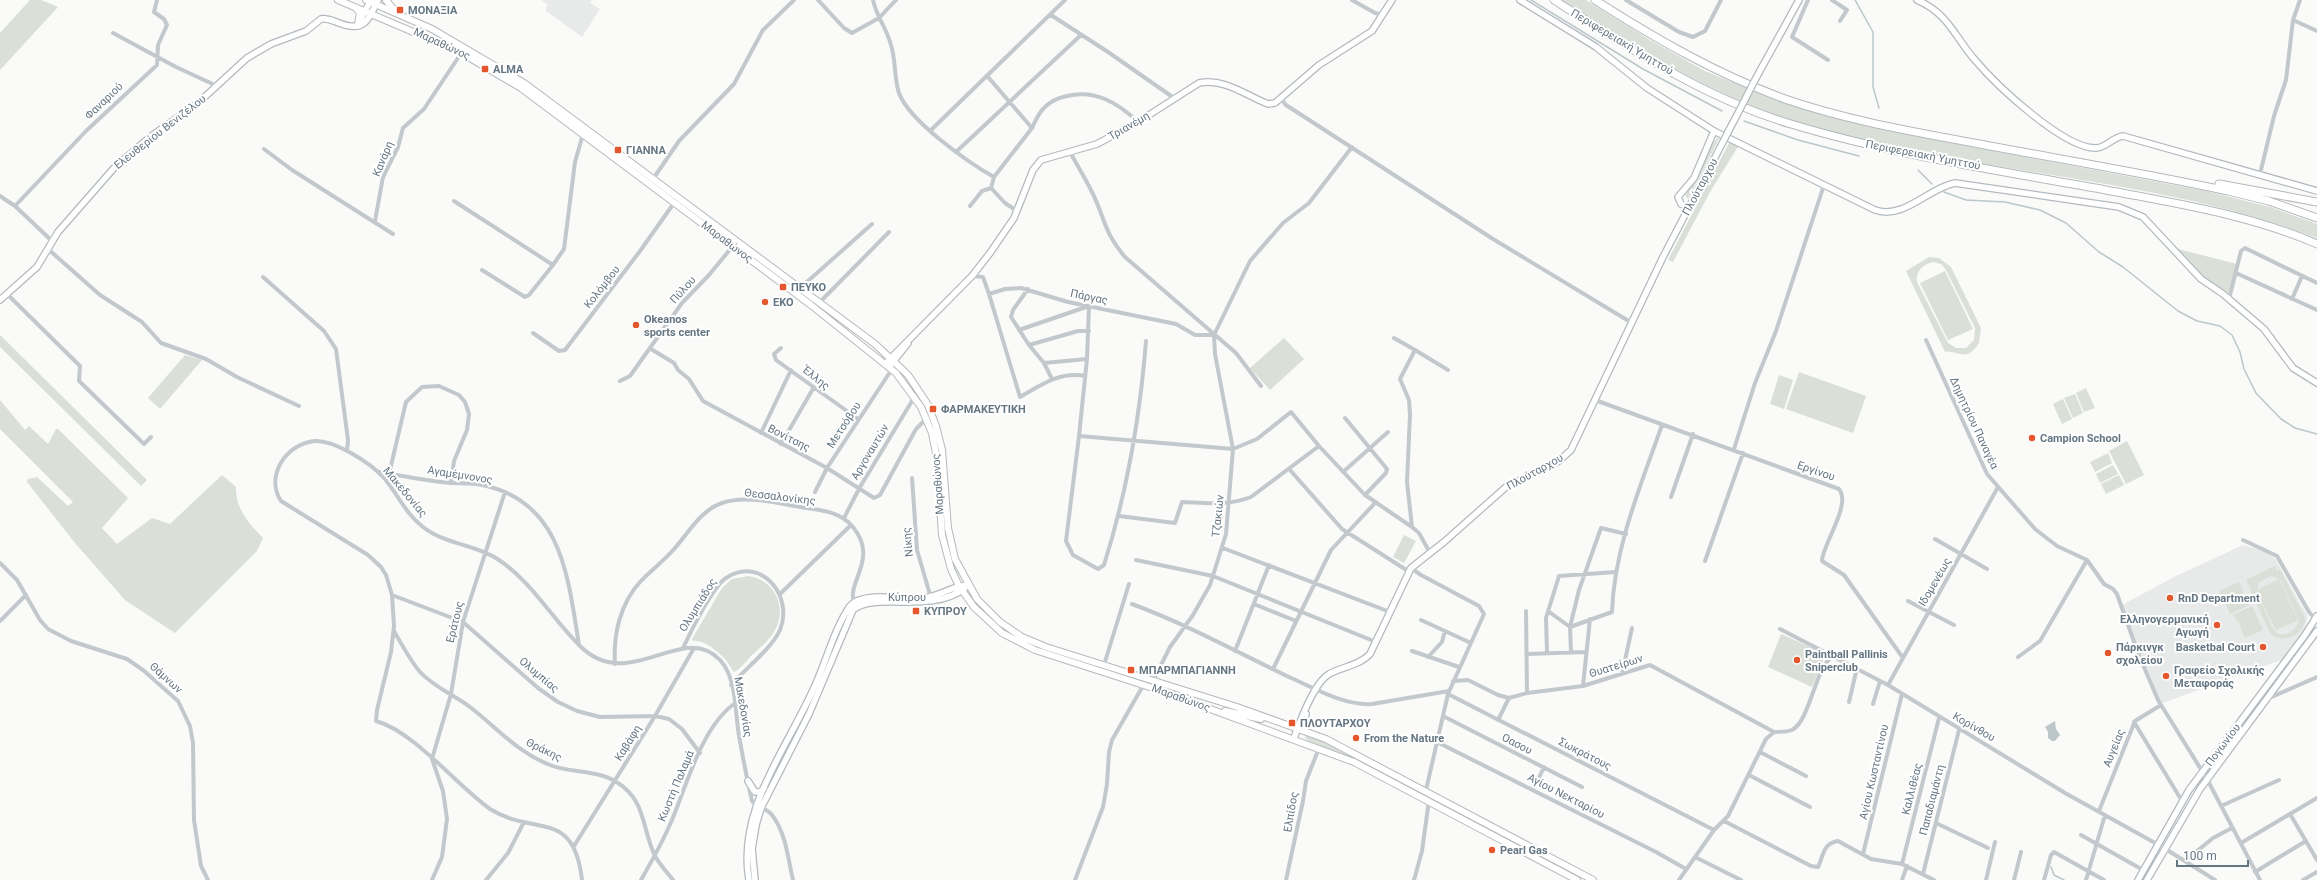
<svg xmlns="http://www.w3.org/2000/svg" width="2317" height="880" font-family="Roboto,sans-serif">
<rect width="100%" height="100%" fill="#fafaf8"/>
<path fill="#e8e9e9" d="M541,0H592L590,3L600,9L582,37L545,10L548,5Z
M2243,545L2264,551L2275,558L2308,617L2304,631L2284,659L2160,704L2148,679L2122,605L2174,577Z"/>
<path fill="#dadfd7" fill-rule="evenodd" d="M30,0H41L58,7L0,70V33Z
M1561,0H1586L1650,40L1705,71L1763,95L1822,115L1883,130L2206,191L2270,207L2317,224V238C2158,177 1982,175 1818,129C1724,102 1642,53 1561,0Z
M1720,137L1688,199L1686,197C1685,190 1692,187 1695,181C1701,171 1710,139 1720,137Z
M1730,141L1739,145L1710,192L1673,262L1668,260Z
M2178,249L2237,264L2229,292C2212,293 2189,261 2178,249Z
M1929,257L1939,258L1951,267L1981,328L1979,343C1966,364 1956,349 1945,352L1906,271ZM1933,262L1941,264L1946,270L1975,328L1974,340L1966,348H1956L1948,343L1917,282C1915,272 1923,264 1933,262Z
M1945,271L1973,329L1948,340L1920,283Z
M0,335L147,480L141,486L0,347Z
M1284,338L1304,359L1270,390L1250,368Z
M185,355L202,360L160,409L148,398Z
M1799,372L1866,396L1853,433L1786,409Z
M1779,375L1793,380L1784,409L1770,404Z
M2086,388L2095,408L2084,412L2076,393Z
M2075,394L2083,413L2073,418L2064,398Z
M2063,399L2072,419L2062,424L2053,404Z
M0,400L25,430L29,426L48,444L56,429H58L128,498L102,528L117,544L152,518L170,524L222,475L236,487C235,508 249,524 263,538L257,551L175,633L125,600L75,543L27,482L28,479L37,477L68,506L73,502L0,429Z
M2127,441L2144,475L2126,484L2109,451Z
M2108,453L2112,463L2095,472L2090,462Z
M2113,465L2118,474L2100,483L2096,474Z
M2119,475L2124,485L2106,494L2101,484Z
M1404,535L1416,541L1404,563L1393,557Z
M2275,566L2277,571L2280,569L2305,618C2306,635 2279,647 2269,631L2246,580ZM2271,576L2280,579L2299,620C2297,631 2281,641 2273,629L2256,591L2276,630L2298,620L2279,579L2257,590L2259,582Z
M749,576C774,580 788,607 775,630C770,640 760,648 752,655C747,660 741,669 734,672C730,668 729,663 725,659C717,651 703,639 693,641L692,639L722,588L732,579Z
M2239,582L2244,593L2224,602L2219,591Z
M2244,594L2249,605L2230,614L2225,603Z
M2252,606L2263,630L2245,638L2240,627L2241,626L2233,615Z
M1781,634L1826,654L1812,687L1768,667Z
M1306,735L1332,745L1374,768L1309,741L1305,738Z"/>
<path fill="#bbc7cb" d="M2055,721L2056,729L2060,735L2055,741H2052L2048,738V732L2045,727Z"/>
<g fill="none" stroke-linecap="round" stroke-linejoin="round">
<path stroke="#bbc7cb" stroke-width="1.5" d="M1531,0L1643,69L1722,111
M1855,0L1873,32V87L1879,108
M1744,121L1798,140L1859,156
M1918,170L1932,184
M1944,192L1966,200L2005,202L2040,210L2066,223L2099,252L2123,267L2178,311L2197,321L2220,326L2232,335L2240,352L2244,369L2256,393L2281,419L2295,428L2317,434
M2051,867L2054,875L2064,880"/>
<g stroke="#b3babf" stroke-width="8">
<path id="secondary" d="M1520,0L1596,47L1647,88L1714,131L1875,210C1904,220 1928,188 1955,183L2119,207L2143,217L2201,279L2223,294L2264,329L2293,368L2317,383
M1917,0C1949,14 1954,36 1975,60C1996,85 2064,149 2096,148C2106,148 2113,137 2123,136L2317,191
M358,24L371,0
M1756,78L1799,0
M1729,130L1737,115
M1689,208L1681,204L1678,197L1694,178L1714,131
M0,300L37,267L58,232L114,168L150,137L198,103L247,58L271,44L306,31L321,19C328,18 333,21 339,23C365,33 368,20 378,0
M885,364L972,276L990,253L1014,218L1033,170L1041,160L1097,144L1138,122L1199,83C1225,78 1245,95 1268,104L1275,103L1319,65L1372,31L1392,0
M889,367L908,343
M1302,730L1306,714
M1294,738C1300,721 1314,683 1329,674C1342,667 1360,665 1370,654L1411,568L1444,542L1506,487L1559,461L1571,450L1663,257L1724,140
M748,781L755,792H760L764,788
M749,880C737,810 786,750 813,690C826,663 833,631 850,606C863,591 900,599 918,599C937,598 951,586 968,585
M755,880L752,849L756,825L761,808L809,714L853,610C876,591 930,615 965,588
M2138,880L2189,790L2305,635L2317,616
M2147,880L2200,789L2317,631"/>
</g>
<g stroke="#b5babe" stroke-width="8">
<path id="primary" d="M338,0L458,51L521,88L811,305L896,373L921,407L932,433L937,459L942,535L951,569L959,586L974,607L1002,633L1035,650L1159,690L1354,762L1577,880
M366,0L432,29L524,83L875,344L908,375L928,405L936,426L942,450L948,528L955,559L977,599L1000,622L1022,637L1046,647L1237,707L1326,739L1593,880
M386,0L395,11
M355,7L360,13L358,24
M1225,711L1261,719"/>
</g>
<g stroke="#b4b9bd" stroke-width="9">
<path id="highway" d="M1554,0C1629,48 1704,98 1791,124C1897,156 2008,172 2117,192C2185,205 2253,216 2317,244
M1595,0C1656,39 1717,74 1785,99C1846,120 1910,131 1974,143C2059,159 2144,173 2228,191L2269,201L2317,218
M2219,184L2317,202"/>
</g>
<path stroke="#c3c8cc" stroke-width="4" d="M818,0L844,28L852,33L879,18L896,0
M873,0C876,16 887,29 891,45C896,61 894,78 899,93C909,121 969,163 994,177
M1352,0L1375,13L1384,15
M1626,0L1679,32L1693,37L1705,31L1721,0
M1808,0L1792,37L1828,60
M1832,0L1847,10L1840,21
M1051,15L1108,52L1174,98
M2293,20L2317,31
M113,33L176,67L217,86
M988,77L1032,128L994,177L991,188L1005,203L1017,211
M1281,99L1286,105L1493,239L1632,323
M1032,128C1035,122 1038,114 1043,109C1050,101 1057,98 1067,96C1095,89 1118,103 1138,122
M931,130L1065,0
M264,149L292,170L393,234
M956,152L1081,35
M1070,152C1077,165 1085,178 1092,192C1105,218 1104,233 1125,257L1236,353L1261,386
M2260,174L2274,116L2286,80L2293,20L2300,0
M653,179L679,141L734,84L763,30L794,0
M0,196L15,206L52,241
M454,201L553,265L564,249L575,162L583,134
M15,206L86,131L157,65L158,45L167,25L164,19L154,12L157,0
M970,206L982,191L991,188
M375,221L383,177L398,147L403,128L424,109L462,52
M48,249L100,295L142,322L161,343L206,359L237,377L299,406
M482,270L525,297L529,295L553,265
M2236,273L2317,310
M972,276L983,277L989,294L1005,289L1021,288L1068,302L1176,324L1195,335H1214
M263,277L324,331L336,349L348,440L347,451
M799,289L872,224
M1028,289L1013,310L1011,317L1029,345L1044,363L1087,359
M7,294L80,366L79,381L144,444L151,437
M989,294L1020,397C1041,385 1060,371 1085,376
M2229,299L2241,251L2245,248L2317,283
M2292,299L2302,276
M819,303L889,232
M1019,330L1089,306L1087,359L1079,436L1233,449L1257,439L1291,412L1319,446L1251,497C1227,506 1207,503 1182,502L1175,523L1119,516
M533,333L559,351L565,350L640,251L674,203
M1214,335L1250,261L1283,223L1309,203L1352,147
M1394,338L1415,350
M1926,340L1987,474L2035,529L2057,546L2087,560L2104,584L2113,589L2117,594L2138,653L2158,700L2207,779L2260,880
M1029,345L1078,331H1089
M781,348L774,354L776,360L858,419
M651,349L674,363L678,370L689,379L703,401L827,468L874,498L880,495L916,429L927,418
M1044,363L1052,379
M620,381L630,376L682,303L709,275L732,247
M1595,400L1839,489C1852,505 1822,545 1822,561L1844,575L1903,658
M1345,418L1387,469L1386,473L1365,495
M761,433L791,370
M1079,436L1066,541L1073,555L1098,569L1104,565C1127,492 1140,417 1146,341
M781,444L814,387
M1319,446L1365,495L1412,527
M1734,449L1755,383L1776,331L1824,185
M1290,470L1342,529L1408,571
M379,472C403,476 428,481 451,483C462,483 471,483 482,485C562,501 568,577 579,645
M1343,472L1388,432
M389,474L406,402L422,387L439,386L459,395L465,402L469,414L467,430L454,461L451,483
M912,478L917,550L931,598
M815,492L827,468L892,369
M1671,497L1693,434
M844,518L860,487L915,396
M1935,539L1987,569
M2243,540L2277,556L2309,612L2317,621
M1223,548L1390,612
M1430,553L1419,533L1412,527L1407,482L1410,414L1409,400L1400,379L1415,350L1448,370
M1136,560L1213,576L1376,642
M1705,561L1743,453
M0,563L17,580L40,620L48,629L71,641L127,659L143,670L178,701L190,726L193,743L194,820L201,866L208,880
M1411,568L1421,575L1479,606L1484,614L1448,694L1426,790
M780,594L851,525
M392,595L463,622L538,688L558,702L577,711L600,717L655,716L669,719L682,729L700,753
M1908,601L1954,625
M1132,604C1186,624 1237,652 1289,677C1314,688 1344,706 1372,704L1449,691
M1254,604L1296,621
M1526,611L1527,693
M1548,611L1570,627L1579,590L1601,528L1626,534
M1421,620L1471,643
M0,621L26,595
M1780,629L1888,685L2065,793L2157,844
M394,631C402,645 410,660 420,672C434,687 454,695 470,707C496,727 518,753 550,765C570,773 596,770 615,781C647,800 641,827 655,856C660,865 667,872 673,880
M683,648C690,633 713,586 726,578C761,555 794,596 780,630C772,648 745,669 731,685
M1235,651L1269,565
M1412,651L1459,667
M1547,652L1546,618L1559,576L1616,572
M1571,652L1570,627L1612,612C1614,548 1641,485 1662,425
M1527,654L1585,652
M1428,657L1442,642L1445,631
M2018,657L2040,641L2087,560
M615,664C613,635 620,604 640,582C651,570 664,561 675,548C689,532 701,510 722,503C746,495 777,503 800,507C819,510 840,511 853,527C880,560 844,584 855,604
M1104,665L1129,584
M1273,669L1331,550L1376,502
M1622,674L1632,628
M1153,681L1170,647L1193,615L1210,585L1226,534L1233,449L1215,354L1214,335
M1453,681L1468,680L1498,695L1509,698L1527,693L1583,686L1650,665L1774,732
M1888,685L1998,487
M1583,686L1590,619
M1448,694L1714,830
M2267,699L2317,677
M1849,702L1857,668
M1873,704L1880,681
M1443,716L1582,787
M1498,720L1509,698
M2134,722L2182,801
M1774,732C1780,732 1787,732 1792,730C1810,721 1815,668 1832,657
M1437,742L1656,852L1686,869
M1760,752L1806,776
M1749,775L1810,807
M1533,790L1544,767
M2221,806L2279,780
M2099,811L2135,721L2161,705
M2290,814L2317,860
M1724,821L1811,866L1818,867C1824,855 1822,844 1838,841L1871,859L1902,864L1934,880
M1936,823L1988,848
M2081,835L2143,870
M2241,843L2317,798
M574,846L655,716L694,648
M2164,848L2215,880
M1863,854L1902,694
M1695,857L1741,880
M2186,860L2213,838L2232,828
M1902,864L1939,718
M2255,872L2306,841
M1923,874L1959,730
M432,880L442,857L447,819L443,791L432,759L451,694L463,622L505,492
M486,880L508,853L524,822
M582,880C574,808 535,837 490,809C456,785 415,732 376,721L377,710L391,652L394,626L392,595L386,575L381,567L368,555L281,501C266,478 283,448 309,442C330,436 371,463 385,479C398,495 406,514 423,527C446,545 476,544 499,560C532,582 553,620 581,647C630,694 683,620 720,660C737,678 735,713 739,736C743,758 747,780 752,801C756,808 767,808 772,815C786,833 788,859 793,880
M641,880C652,861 663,841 672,820C687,784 702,727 734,704
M1075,880L1103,807L1107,784L1109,752L1112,740L1144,684
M1286,880L1303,801L1306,781L1319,748
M1414,880L1422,851L1429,800
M1679,880L1714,830L1728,816L1766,739L1774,732
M1902,880L1907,866
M1986,880L1995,842
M2014,880L2021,852
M2044,880L2051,855L2054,852L2104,880
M2086,880L2105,815
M2303,880L2317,872"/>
<use href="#secondary" stroke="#fff" stroke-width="5.5"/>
<use href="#primary" stroke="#fff" stroke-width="6"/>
<use href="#highway" stroke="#fff" stroke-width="7"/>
<g stroke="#b3babf" stroke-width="8" stroke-linecap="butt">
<path id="secondary-bridge" d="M1737,115L1756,78
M1724,140L1729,130"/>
</g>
<use href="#secondary-bridge" stroke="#fff" stroke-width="5.5"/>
</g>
<g fill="#e4572e" stroke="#fff" stroke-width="1.5">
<rect x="396" y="6" width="8" height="8" rx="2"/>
<rect x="481" y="65" width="8" height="8" rx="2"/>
<rect x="614" y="146" width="8" height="8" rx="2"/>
<rect x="779" y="283" width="8" height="8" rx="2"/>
<circle cx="765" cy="302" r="4"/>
<circle cx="636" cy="325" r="4"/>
<rect x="929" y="405" width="8" height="8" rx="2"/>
<circle cx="2032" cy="438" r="4"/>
<circle cx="2170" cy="598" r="4"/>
<rect x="912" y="607" width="8" height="8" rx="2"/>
<circle cx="2217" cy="625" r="4"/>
<circle cx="2263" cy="647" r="4"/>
<circle cx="2108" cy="653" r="4"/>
<circle cx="1797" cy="660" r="4"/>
<rect x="1127" y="666" width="8" height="8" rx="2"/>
<circle cx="2166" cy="676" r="4"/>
<rect x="1288" y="719" width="8" height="8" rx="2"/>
<circle cx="1356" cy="738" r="4"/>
<circle cx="1492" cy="850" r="4"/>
</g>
<g text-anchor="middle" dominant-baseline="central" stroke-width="4" stroke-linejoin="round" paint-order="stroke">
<g font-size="11" font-weight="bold" fill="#657683" stroke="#fff" text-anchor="start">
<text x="408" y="10">ΜΟΝΑΞΙΑ</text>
<text x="493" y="69">ALMA</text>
<text x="626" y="150">ΓΙΑΝΝΑ</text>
<text x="791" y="287">ΠΕΥΚΟ</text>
<text x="773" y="302">EKO</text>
<text x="644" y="319">Okeanos<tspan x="644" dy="13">sports center</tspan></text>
<text x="941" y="409">ΦΑΡΜΑΚΕΥΤΙΚΗ</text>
<text x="2040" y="438">Campion School</text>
<text x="2178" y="598">RnD Department</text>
<text x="924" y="611">ΚΥΠΡΟΥ</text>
<text x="2209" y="619" text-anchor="end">Ελληνογερμανική<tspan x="2209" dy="13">Αγωγή</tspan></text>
<text x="2116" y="647">Πάρκινγκ<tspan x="2116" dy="13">σχολείου</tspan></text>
<text x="2255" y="647" text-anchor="end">Basketbal Court</text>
<text x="1805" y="654">Paintball Pallinis<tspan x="1805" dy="13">Sniperclub</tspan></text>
<text x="1139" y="670">ΜΠΑΡΜΠΑΓΙΑΝΝΗ</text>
<text x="2174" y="670">Γραφείο Σχολικής<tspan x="2174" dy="13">Μεταφοράς</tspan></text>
<text x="1300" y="723">ΠΛΟΥΤΑΡΧΟΥ</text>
<text x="1364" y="738">From the Nature</text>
<text x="1500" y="850">Pearl Gas</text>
</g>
<g font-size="11" fill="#657683" stroke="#fff">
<text transform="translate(1622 42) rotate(31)">Περιφερειακή Υμηττού</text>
<text transform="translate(442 44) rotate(25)">Μαραθώνος</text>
<text transform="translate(104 101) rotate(-44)">Φαναριού</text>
<text transform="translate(1129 126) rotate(-30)">Τριανέμη</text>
<text transform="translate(160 132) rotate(-38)">Ελευθερίου Βενιζέλου</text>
<text transform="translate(1923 155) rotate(11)">Περιφερειακή Υμηττού</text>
<text transform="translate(383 159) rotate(-67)">Κανάρη</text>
<text transform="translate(1700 187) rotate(-62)">Πλούταρχου</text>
<text transform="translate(727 242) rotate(37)">Μαραθώνος</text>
<text transform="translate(602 287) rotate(-52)">Κολόμβου</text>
<text transform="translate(683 290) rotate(-48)">Πύλου</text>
<text transform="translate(1089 297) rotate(12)">Πάργας</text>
<text transform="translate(816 378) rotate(39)">Έλλης</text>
<text transform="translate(1974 423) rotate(65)">Δημητρίου Παναγέα</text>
<text transform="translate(844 425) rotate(-57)">Μετσόβου</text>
<text transform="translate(789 438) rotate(27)">Βονίτσης</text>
<text transform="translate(870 452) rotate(-59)">Αργοναυτών</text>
<text transform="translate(1816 471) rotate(19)">Εργίνου</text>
<text transform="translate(1535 472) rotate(-29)">Πλούταρχου</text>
<text transform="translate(460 475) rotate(9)">Αγαμέμνονος</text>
<text transform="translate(938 484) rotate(-94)">Μαραθώνος</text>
<text transform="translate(405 492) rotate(50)">Μακεδονίας</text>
<text transform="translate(780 497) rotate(7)">Θεσσαλονίκης</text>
<text transform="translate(1218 516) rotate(-84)">Τζακιών</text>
<text transform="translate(908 542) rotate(-96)">Νίκης</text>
<text transform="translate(1935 582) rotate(-60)">Ιδομενέως</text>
<text x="907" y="597">Κύπρου</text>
<text transform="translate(698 605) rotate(-58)">Ολυμπιάδος</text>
<text transform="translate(455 622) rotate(-76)">Εράτους</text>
<text transform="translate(1616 666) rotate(-17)">Θυατείρων</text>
<text transform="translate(539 675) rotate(40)">Ολυμπίας</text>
<text transform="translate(166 678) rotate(42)">Θάμνων</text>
<text transform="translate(1181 698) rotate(20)">Μαραθώνος</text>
<text transform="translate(743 707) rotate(80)">Μακεδονίας</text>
<text transform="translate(1974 727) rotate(30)">Κορίνθου</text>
<text transform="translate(628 743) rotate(-58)">Καβάφη</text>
<text transform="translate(1517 744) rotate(27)">Οασου</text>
<text transform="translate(2223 745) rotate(-53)">Πογωνίου</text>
<text transform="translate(2114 748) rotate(-68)">Αυγείας</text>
<text transform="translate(544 750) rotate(26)">Θράκης</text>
<text transform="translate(1585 754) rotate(27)">Σωκράτους</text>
<text transform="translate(1874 772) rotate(-77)">Αγίου Κωσταντίνου</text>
<text transform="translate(676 786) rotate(-67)">Κωστή Παλαμά</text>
<text transform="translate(1912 789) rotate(-76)">Καλλιθέας</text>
<text transform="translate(1566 796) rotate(27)">Αγίου Νεκταρίου</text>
<text transform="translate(1932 800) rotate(-76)">Παπαδιαμάντη</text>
<text transform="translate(1291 812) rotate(-80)">Ελπίδος</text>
</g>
</g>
<path d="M2177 860v6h71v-6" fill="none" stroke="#657683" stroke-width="2"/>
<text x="2183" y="860" font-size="12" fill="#657683" stroke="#ffffff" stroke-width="3" paint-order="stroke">100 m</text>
</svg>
